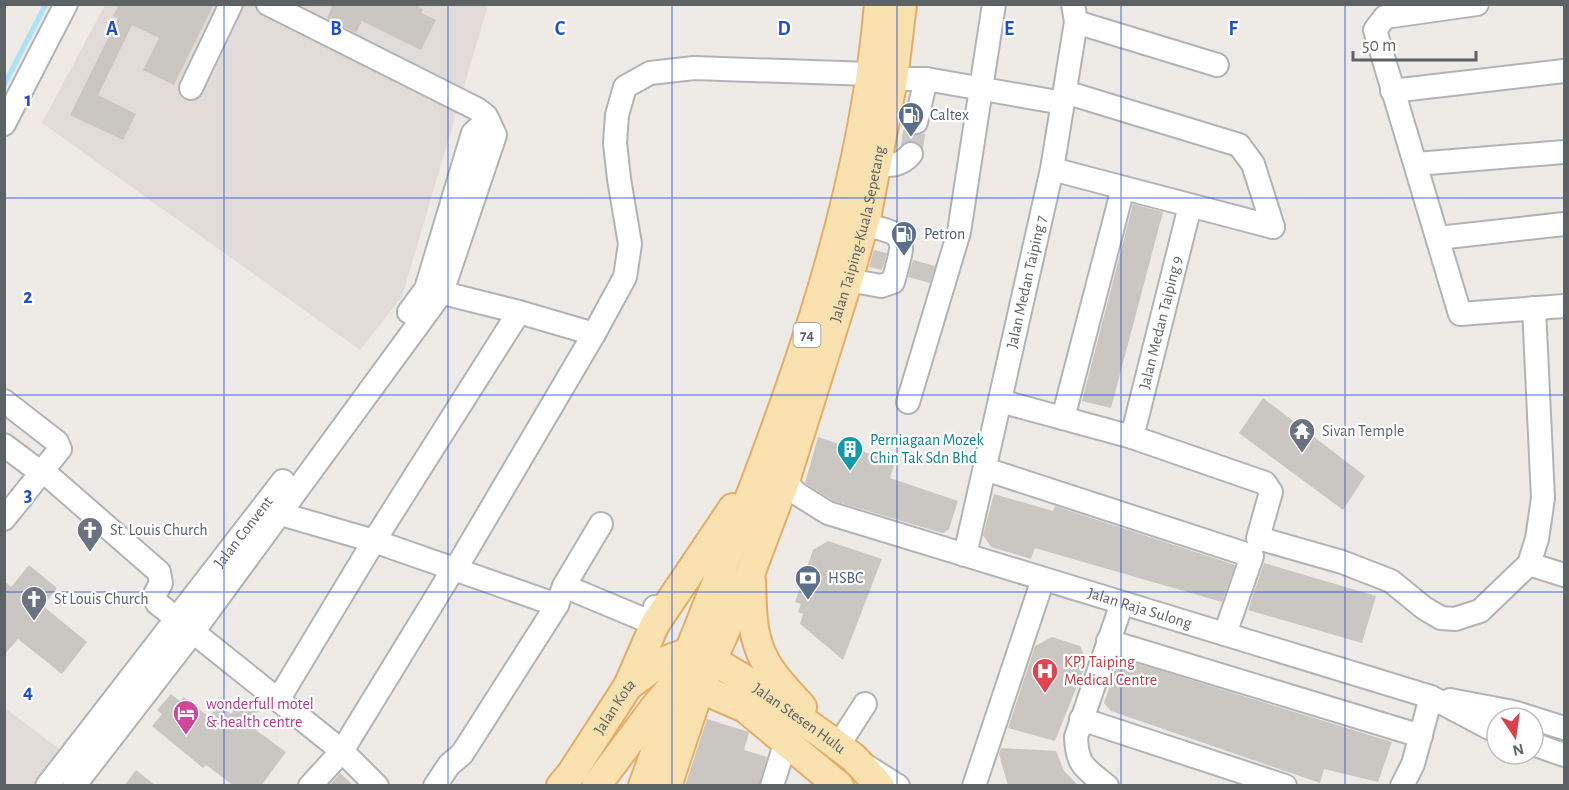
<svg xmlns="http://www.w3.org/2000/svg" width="1569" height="790" font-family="'Alegreya Sans',sans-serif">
<rect width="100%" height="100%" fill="#eeebe6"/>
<path fill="#e1dcd7" d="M105,5H488L402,297L360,350L42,123Z
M5,708L59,749L32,785H5Z"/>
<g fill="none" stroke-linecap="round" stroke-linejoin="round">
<path stroke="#abe4f8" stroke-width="5" d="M4,85L46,4"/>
</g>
<path fill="#cac6c2" d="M119,4H214L174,85L143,70L159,38L132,25L98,95L136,114L123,140L70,115L118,18L113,16Z
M333,4H414L423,9L421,13L436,20L421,50L362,21L356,33L327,18Z
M904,127L912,135H920L919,143L908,141L901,145Z
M1133,204L1163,212L1111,408L1082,401Z
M874,250L887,253L882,270L869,267Z
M913,260L935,266L930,283L908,277Z
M1263,398L1365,476L1343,510L1239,433Z
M818,437L895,462L890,478L958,501L949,529L943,533L939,532L834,501L805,483Z
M994,494L1053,511L1055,506L1235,565L1222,602L1035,548L1031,559L991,547L983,535Z
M828,541L882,559L843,660L800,624L803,614L798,612L801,604L795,602L813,550Z
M1264,563L1376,596L1362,643L1248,610Z
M29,565L57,588L43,606L87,642L62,674L18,639L4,655V581L11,587Z
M1052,637L1080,646L1087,661L1055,741L1008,728L1035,646Z
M1126,660L1392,742L1378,782L1324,769L1320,783L1111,711L1104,703L1117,664Z
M171,694L180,701L184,697L209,717L219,705L231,714L245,698L259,710L248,724L286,752L261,786H234L206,765L203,768L152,726L162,714L157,710Z
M707,719L749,732L744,750L767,757L759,786H685Z
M1001,748L1056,751L1064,771L1079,786H1008L999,754Z
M136,770L156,786H124Z
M340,773L354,786H329Z"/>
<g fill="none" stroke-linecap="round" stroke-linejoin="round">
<path stroke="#cac9c6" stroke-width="22" stroke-dasharray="22 11" stroke-linecap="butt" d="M911,154L916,122"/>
<g stroke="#b1b4b7" stroke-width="26">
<g id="minor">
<path d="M1477,4L1385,17L1375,30L1460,314L1564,306"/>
<path d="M1076,22L1217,65"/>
<path d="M893,79H926L1063,103"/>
<path d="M191,88L231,4"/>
<path d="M1392,91L1564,71"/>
<path d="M1065,92L1239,145L1253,164L1273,227"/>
<path d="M916,122L926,79"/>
<path d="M4,124L66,4"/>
<path d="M876,164C890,166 901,166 911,154"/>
<path d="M1416,164L1564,152"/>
<path d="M1052,169L1273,227"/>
<path d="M1438,238L1564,224"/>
<path d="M848,280L881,286L893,282C904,240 911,234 864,225"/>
<path d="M427,289L519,312L594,334"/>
<path d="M409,312L426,289L473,133L488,120"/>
<path d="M4,401L57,442L60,449L4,519"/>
<path d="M1000,401L1132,437L1265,483L1271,492L1258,538L1342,562L1391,581L1424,608L1441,618L1455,619L1480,611L1529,564L1537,539L1543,498L1534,308"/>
<path d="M908,402L959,232L994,4"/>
<path d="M1063,418L1123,188"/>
<path id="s1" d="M1132,437L1190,206"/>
<path d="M4,445L40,472L50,477L159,572L161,583L154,596L157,603L342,751L377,786"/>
<path d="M985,469L1252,556L1225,634"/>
<path id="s2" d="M785,481L796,493L828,513L1431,697L1497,732"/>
<path d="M267,510L374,541L557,605"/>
<path id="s3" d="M965,555L1052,169L1076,22L1073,4"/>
<path d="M1529,564L1564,575"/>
<path d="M564,586L655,624V607"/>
<path d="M1108,641L1421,736"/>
<path d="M278,700L374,541L519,312"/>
<path d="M1450,700L1513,712L1564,728"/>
<path d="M1081,719L1285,786"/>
<path d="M1533,744L1564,755"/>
<path d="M838,746L865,704"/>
<path d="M868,767L898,786"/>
<path id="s4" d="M47,786L283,481"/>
<path d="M74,786L193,632L442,292L495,135L486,116L477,109L268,4"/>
<path d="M310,786L342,751L454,568L458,565L594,334L625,277L630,244L619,179L615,143L617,115L625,87L650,73L694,68L870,74"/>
<path d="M435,786L449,765L462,754L557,605L564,586L601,524"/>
<path d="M772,786L786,741"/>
<path d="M974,786L1043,579"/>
<path d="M1107,786C1085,768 1077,766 1076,737L1122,603"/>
<path d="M1402,786L1413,764L1431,697"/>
</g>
</g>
<g stroke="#e6ad66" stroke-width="32">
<g id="major">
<path d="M751,580C752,603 751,628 760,650C768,672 787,690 802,707"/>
<path id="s5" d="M694,654L712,660L741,677L829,739L854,758L880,786"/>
<path d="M628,686L655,624L733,508"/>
<path id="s6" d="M561,786L571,774L628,686L659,663L689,652"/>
<path d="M596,786L655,707L671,688L679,686L713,694L745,708L839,786"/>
<path d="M643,786L679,686L689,652C772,443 860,231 879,4"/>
<path id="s7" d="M667,786L699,690L750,574L785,481L848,280L867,213L893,79L902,4"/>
</g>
</g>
<use href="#minor" stroke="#fff" stroke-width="22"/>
<use href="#major" stroke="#f9e1b0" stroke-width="28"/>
</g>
<path fill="none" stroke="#1d4ed8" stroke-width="1.5" stroke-opacity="0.55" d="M224,4V786M448,4V786M672,4V786M897,4V786M1121,4V786M1345,4V786M4,198H1564M4,395H1564M4,592H1564"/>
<defs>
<g id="fuel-pin" transform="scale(1.35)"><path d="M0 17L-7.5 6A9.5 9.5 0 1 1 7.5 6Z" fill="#5c6f8a" stroke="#fff"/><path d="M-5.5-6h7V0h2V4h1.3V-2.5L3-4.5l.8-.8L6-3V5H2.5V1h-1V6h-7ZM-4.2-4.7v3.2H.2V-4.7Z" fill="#fff"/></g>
<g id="temple-pin" transform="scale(1.35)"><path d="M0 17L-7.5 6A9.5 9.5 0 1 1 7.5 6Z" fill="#6b7280" stroke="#fff"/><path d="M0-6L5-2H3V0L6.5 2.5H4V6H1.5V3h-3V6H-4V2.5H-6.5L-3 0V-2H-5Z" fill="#fff"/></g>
<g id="building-pin" transform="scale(1.35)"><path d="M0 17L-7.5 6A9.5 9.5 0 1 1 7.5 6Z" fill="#0f9aa8" stroke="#fff"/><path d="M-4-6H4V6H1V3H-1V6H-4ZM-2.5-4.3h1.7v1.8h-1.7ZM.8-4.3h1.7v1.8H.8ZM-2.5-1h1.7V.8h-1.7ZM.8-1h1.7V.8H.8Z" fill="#fff"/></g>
<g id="church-pin" transform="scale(1.35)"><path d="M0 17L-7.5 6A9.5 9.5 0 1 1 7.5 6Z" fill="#6b7280" stroke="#fff"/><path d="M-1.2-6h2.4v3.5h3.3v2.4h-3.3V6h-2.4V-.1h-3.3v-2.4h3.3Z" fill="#fff"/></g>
<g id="bank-pin" transform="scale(1.35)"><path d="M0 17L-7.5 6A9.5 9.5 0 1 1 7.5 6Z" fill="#5c6f8a" stroke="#fff"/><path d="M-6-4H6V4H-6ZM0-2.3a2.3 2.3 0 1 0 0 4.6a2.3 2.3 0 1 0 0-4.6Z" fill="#fff"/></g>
<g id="hospital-pin" transform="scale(1.35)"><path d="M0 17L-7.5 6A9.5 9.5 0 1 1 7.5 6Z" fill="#e0444e" stroke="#fff"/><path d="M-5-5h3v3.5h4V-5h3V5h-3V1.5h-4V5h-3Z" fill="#fff"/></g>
<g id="hotel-pin" transform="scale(1.35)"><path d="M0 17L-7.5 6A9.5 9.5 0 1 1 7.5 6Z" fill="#d1479c" stroke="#fff"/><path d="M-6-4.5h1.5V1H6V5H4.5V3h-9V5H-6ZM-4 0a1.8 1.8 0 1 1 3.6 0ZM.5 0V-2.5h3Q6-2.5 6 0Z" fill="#fff"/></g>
</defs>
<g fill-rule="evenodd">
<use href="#fuel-pin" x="911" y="115"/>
<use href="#fuel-pin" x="904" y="234"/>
<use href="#temple-pin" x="1302" y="431"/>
<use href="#building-pin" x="850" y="449"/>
<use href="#church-pin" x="90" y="530"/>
<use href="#bank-pin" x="808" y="578"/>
<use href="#church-pin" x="34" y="599"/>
<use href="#hospital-pin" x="1045" y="671"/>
<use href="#hotel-pin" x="186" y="713"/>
</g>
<g text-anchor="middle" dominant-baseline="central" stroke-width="4.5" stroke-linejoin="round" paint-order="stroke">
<rect fill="#fff" stroke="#8e9193" stroke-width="1.5" x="793.5" y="323" width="27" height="24" rx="4.5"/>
<g font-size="15" font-weight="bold" fill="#5d6265">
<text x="807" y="335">74</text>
</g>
<g font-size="16" fill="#4e5e75" stroke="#fff" text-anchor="start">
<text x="930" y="115">Caltex</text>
<text x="924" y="234">Petron</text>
<text x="828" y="578">HSBC</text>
</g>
<g font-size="16" fill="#5d6265" stroke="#fff">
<text stroke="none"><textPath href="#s7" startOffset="585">Jalan Taiping-Kuala Sepetang</textPath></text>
<text stroke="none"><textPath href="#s3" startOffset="280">Jalan Medan Taiping 7</textPath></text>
<text stroke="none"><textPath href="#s1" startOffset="118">Jalan Medan Taiping 9</textPath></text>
<text stroke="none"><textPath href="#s4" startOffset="321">Jalan Convent</textPath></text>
<text stroke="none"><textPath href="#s2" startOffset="380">Jalan Raja Sulong</textPath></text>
<text stroke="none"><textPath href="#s6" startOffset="96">Jalan Kota</textPath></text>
<text stroke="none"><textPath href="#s5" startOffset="124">Jalan Stesen Hulu</textPath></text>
</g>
<g font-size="16" fill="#5b616d" stroke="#fff" text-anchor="start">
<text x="1322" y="431">Sivan Temple</text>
<text x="110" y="530">St. Louis Church</text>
<text x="54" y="599">St Louis Church</text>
</g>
<g font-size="16" fill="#0d838f" stroke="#fff" text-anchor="start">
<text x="870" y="440">Perniagaan Mozek<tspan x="870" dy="18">Chin Tak Sdn Bhd</tspan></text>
</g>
<g font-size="16" fill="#be3a42" stroke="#fff" text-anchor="start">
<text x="1064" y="662">KPJ Taiping<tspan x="1064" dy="18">Medical Centre</tspan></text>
</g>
<g font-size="16" fill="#b23c85" stroke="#fff" text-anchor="start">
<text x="206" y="704">wonderfull motel<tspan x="206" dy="18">&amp; health centre</tspan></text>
</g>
</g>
<g font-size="20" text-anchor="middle" font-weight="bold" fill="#1d4ed8" stroke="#fff" stroke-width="4.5" stroke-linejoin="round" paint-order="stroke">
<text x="112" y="35">A</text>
<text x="336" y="35">B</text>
<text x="560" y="35">C</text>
<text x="784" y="35">D</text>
<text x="1009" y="35">E</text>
<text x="1233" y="35">F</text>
<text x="28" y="106">1</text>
<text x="28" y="303">2</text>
<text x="28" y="501">3</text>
<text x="28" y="698">4</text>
</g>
<rect width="1569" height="790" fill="none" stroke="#5d6265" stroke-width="12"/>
<g transform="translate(1515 736) rotate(167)"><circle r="28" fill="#ffffff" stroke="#bec0c1" stroke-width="1.5"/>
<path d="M0-4.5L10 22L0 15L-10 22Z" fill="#dc3e4c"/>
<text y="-9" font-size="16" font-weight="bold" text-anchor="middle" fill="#5d6265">N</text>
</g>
<path d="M1353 51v9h123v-9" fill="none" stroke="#5d6265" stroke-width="3"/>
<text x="1362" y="51" font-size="18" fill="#5d6265" stroke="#ffffff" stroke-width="4.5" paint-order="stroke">50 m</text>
</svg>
